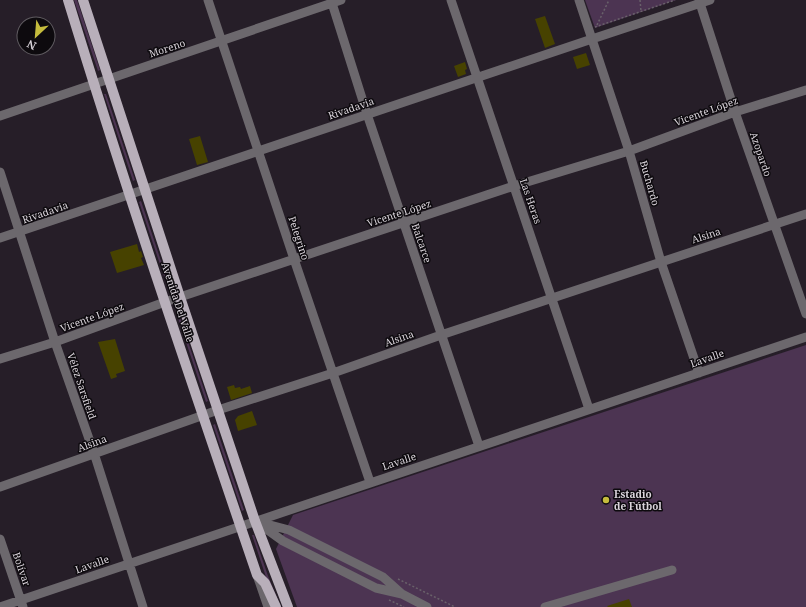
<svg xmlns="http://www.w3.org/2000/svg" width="806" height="607" font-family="'Noto Serif',serif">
<rect width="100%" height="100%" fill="#261e28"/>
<path fill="#4c3452" d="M74,0H77L100,70L98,71Z
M585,0H676L595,28Z
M104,94H106L135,180L133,181Z
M141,201L170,288H168L139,202Z
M177,315H179L208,401L206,402Z
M806,345V607H297L276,549L293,515Z
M215,424L244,510L242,511L213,425Z
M252,535H254L268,576L281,607H279L266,577Z"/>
<path fill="#474200" d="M545,16L555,44L545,48L535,19Z
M586,53L590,65L577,69L573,57Z
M465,62L467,69L465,70L466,74L458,77L454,66Z
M200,136L208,162L197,165L189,139Z
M137,244L139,252L141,251L143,257L141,258L144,265L117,273L110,252Z
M115,339L125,371L116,374L117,377L111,379L98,342Z
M234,385L235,388L240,387L241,389L250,386L252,393L231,400L227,387Z
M252,411L257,425L238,431L235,420L238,416Z
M629,599L632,607H608L607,606Z"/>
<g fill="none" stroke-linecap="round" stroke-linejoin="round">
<path stroke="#69616a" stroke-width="1.5" stroke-dasharray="2 2" stroke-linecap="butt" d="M640,0L641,11
M597,25L609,0
M595,27L675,0
M398,579L455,607
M389,600L404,607"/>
<path stroke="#6c686d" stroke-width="9" d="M208,0L294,259L370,482
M331,0L367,114L479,446
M451,0L589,409
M579,0L629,151L661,262L699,373
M699,0L735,112L806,314
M0,116L341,0
M0,172L55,342L94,453L143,607
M0,238L592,39L710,0
M0,359L55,342L165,302L514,186L629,151L735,112L806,90
M0,487L218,410L333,373L441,335L806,214
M0,539L23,607
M257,575L268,607
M402,594L383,577L289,530L255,521L283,541L376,588L402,594L427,607
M0,607L806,337
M545,607L672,570"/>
<path stroke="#b8afba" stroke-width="10" d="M68,0C127,193 192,384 257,575L265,583L276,607
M83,0L180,297L255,521L288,607"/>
</g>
<circle fill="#c5bc3d" stroke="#0d0a0e" stroke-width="1.5" cx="606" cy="500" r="4"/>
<g text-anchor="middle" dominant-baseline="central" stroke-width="3" stroke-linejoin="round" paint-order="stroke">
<g font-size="10" fill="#dbd5dc" stroke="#0d0a0e">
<text transform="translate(167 48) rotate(-18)">Moreno</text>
<text transform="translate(351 108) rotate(-19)">Rivadavia</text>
<text transform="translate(706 111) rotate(-20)">Vicente López</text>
<text transform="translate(761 154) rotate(71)">Azopardo</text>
<text transform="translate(650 183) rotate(74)">Buchardo</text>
<text transform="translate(531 201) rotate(71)">Las Heras</text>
<text transform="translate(45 212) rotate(-19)">Rivadavia</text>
<text transform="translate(399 213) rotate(-18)">Vicente López</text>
<text transform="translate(706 235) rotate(-18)">Alsina</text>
<text transform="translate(299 238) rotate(72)">Pelegrino</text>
<text transform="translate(422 243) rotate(71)">Balcarce</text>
<text transform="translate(178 302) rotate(72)">Avenida Del Valle</text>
<text transform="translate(92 317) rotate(-20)">Vicente López</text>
<text transform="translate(399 338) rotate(-19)">Alsina</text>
<text transform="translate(707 358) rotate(-19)">Lavalle</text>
<text transform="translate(82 386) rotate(71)">Vélez Sarsfield</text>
<text transform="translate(92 443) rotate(-20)">Alsina</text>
<text transform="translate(399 461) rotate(-18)">Lavalle</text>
<text transform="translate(92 564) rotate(-19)">Lavalle</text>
<text transform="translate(22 569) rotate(71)">Bolívar</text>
</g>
<g font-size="10" font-weight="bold" fill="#dbd5dc" stroke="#0d0a0e" text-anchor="start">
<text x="614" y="494">Estadio<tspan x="614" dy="12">de Fútbol</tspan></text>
</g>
</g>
<g transform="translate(36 36) rotate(206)"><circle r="19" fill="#0d0a0e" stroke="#5f5b60"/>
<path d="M0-3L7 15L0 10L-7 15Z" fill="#c5bc3d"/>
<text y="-6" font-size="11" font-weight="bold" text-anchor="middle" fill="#dbd5dc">N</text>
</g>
</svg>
